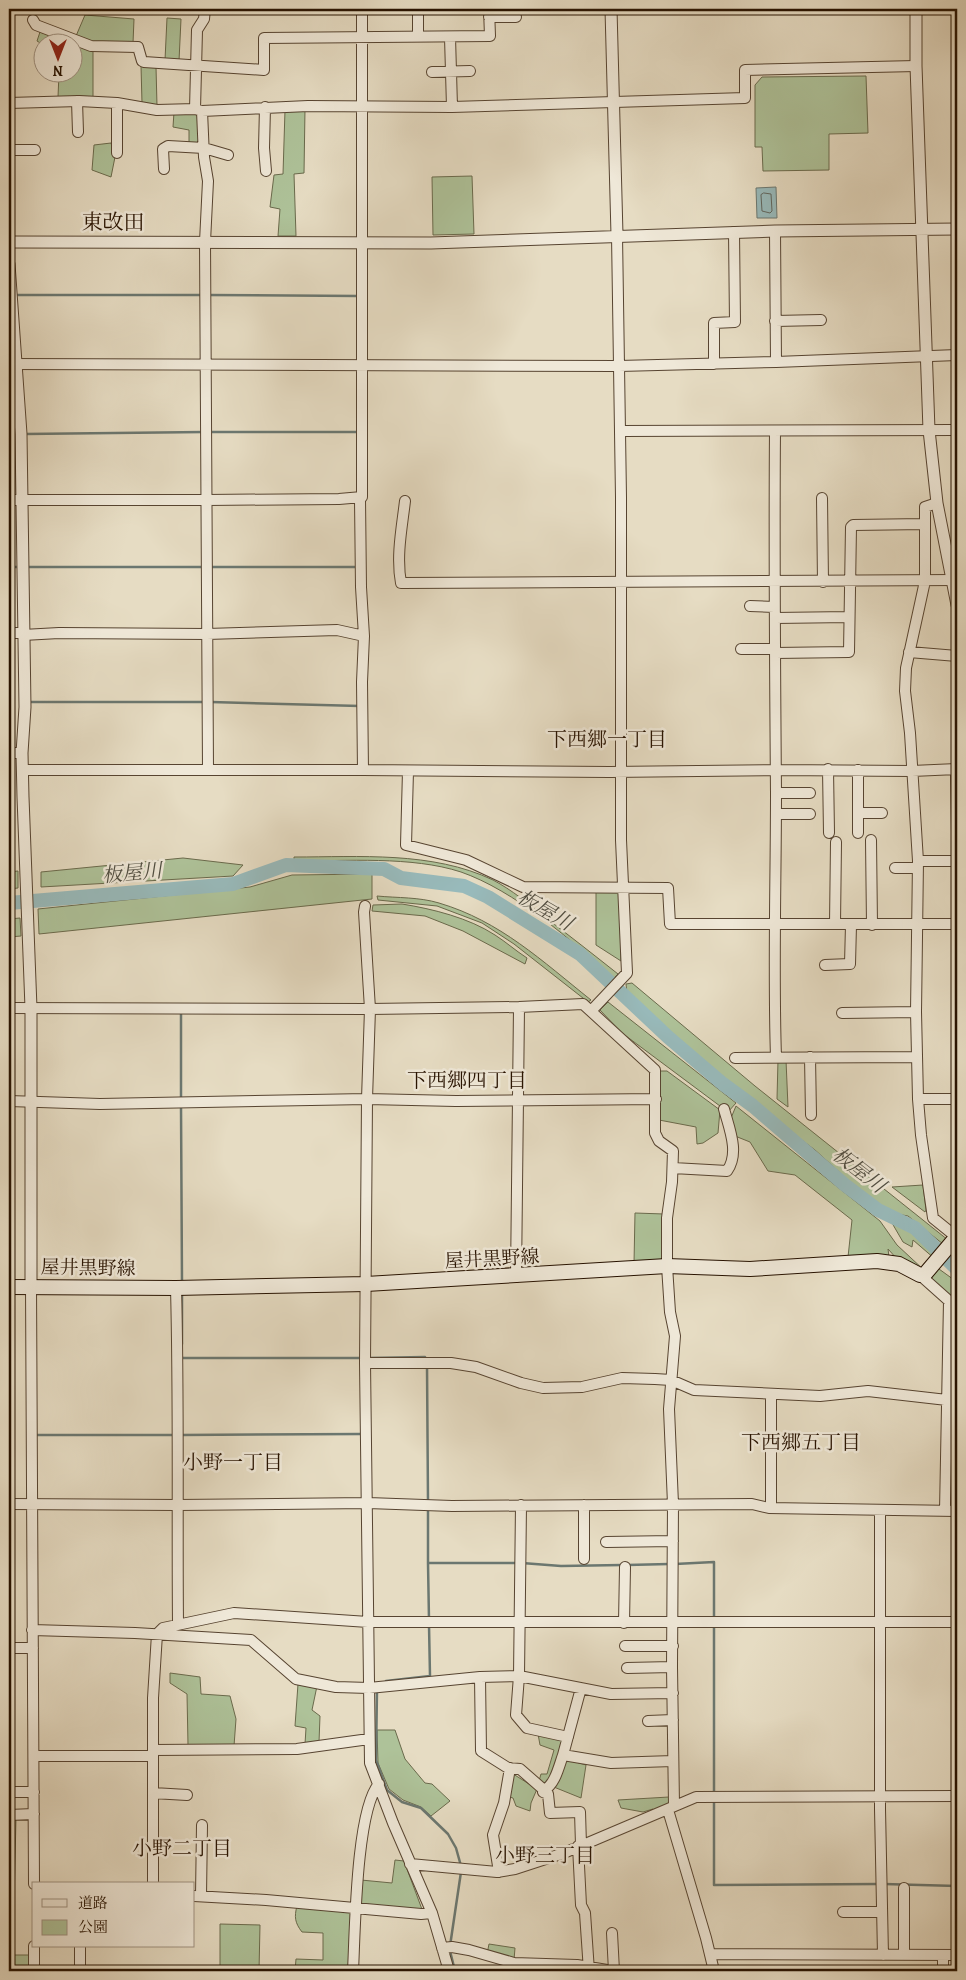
<svg xmlns="http://www.w3.org/2000/svg" width="966" height="1980" font-family="Alegreya,'Noto Serif JP',serif">
<rect width="100%" height="100%" fill="#e6dcc3"/>
<filter id="stains"><feTurbulence type="fractalNoise" baseFrequency=".004" numOctaves="4"/><feColorMatrix values="0 0 0 0 .2 0 0 0 0 .09 0 0 0 0 .02 0 0 0 .5 -.17"/></filter>
<radialGradient id="worn" r=".72"><stop offset=".6" stop-color="#630" stop-opacity="0"/><stop offset="1" stop-color="#630" stop-opacity=".3"/></radialGradient>
<path fill="#aec299" stroke="#6a6a4c" d="M85,15L134,19L133,43H91L76,36Z
M167,18L181,19L179,61L165,60Z
M40,32L72,42L42,44L37,41Z
M72,43L93,49V99L58,97L59,73L72,72Z
M141,66L156,67L157,106L142,103Z
M866,76L868,133L829,134V170L763,171L762,147H755V85L762,77Z
M305,109L304,173L294,174L296,236H278L280,209L270,207L274,175L283,174L285,110Z
M174,112H193L199,118L200,145H189V130L173,127Z
M111,143L115,157L111,177L92,170L94,145Z
M472,176L474,234L433,235L432,177Z
M294,857C359,857 432,851 493,880C512,890 529,904 546,918C570,936 594,955 618,974L613,979C574,941 513,890 461,872C412,856 346,861 294,861Z
M183,858L243,865L233,876L41,887V872Z
M18,871V888L9,889V872Z
M372,874V899L39,934L38,909L250,887L292,875Z
M596,890H620L621,961L596,945Z
M377,896C398,898 419,897 439,903C500,921 542,961 591,1000L588,1002L514,944L482,923L437,906L378,900Z
M402,904C433,909 469,918 495,935C506,942 516,951 527,958L525,964L463,931L425,916L372,911L373,905Z
M20,918L21,936L9,937V919Z
M632,983L755,1086L948,1240L943,1244L908,1216L891,1213L871,1205L847,1179L815,1150L766,1113L737,1087L722,1079L646,1012L627,994L626,984Z
M608,1002L736,1103L728,1112L622,1033L600,1010Z
M778,1060H786L788,1107L777,1099Z
M660,1071H667L720,1110L718,1133L703,1143L697,1144L696,1127L659,1120Z
M736,1106L880,1221L897,1245L925,1271L907,1270L888,1249L889,1257H848L852,1220L795,1175L768,1171L750,1142L735,1136L731,1118Z
M923,1185L926,1210L925,1212L892,1187Z
M635,1213L664,1214L662,1261L634,1263Z
M895,1218C917,1229 925,1236 935,1259L913,1240L912,1247L903,1242L892,1223Z
M939,1269L957,1282V1301L930,1278Z
M170,1673L200,1677L201,1694L230,1696L236,1719L234,1746L188,1745L187,1694L170,1683Z
M298,1684L317,1686L312,1710L320,1716L319,1742L305,1744L306,1728L295,1726Z
M377,1730H395L405,1759L425,1783L432,1784L450,1801L431,1816L421,1807L403,1800L389,1789L378,1763Z
M538,1734L562,1739L559,1757L586,1765L581,1798L539,1781L541,1774H547L554,1750L540,1745Z
M510,1772L537,1789L531,1803L530,1811L516,1806L513,1798L506,1796Z
M669,1797C671,1807 663,1808 654,1812L653,1809L643,1812L621,1808L618,1800Z
M9,1818H16L14,1903L9,1902Z
M395,1860L404,1861L423,1912L359,1906L361,1880L392,1883Z
M297,1906L350,1908L354,1914L350,1971H295L296,1959L323,1960V1933L302,1932C295,1923 294,1917 297,1906Z
M220,1924L260,1925L259,1971H220Z
M489,1944L515,1948L514,1960L487,1954Z
M9,1955H30L31,1971H9Z"/>
<path fill="#98babb" stroke="#6b7770" d="M776,187L777,218H757L756,188Z"/>
<g fill="none" stroke-linecap="round" stroke-linejoin="round">
<path stroke="#60665e" stroke-width="1" d="M764,193L771,194L772,211L770,213L762,211L761,195Z"/>
<path stroke="#6b7770" stroke-width="2.5" d="M14,295H201
M207,295L358,296
M209,432H358
M9,434H17
M25,434L204,432
M9,567H20
M25,567H205
M210,567H357
M9,695H11
M31,702H205
M211,702L360,706
M181,1011V1100
M181,1106L182,1283
M182,1293V1344
M182,1357V1358H363
M368,1358L425,1357L426,1360
M427,1365L428,1502
M37,1435H176
M181,1435L362,1434
M428,1508V1563H517
M428,1563L429,1620
M522,1563L561,1566L622,1565
M675,1564L714,1562V1620
M627,1565L669,1564
M714,1626V1794
M386,1681L430,1676L429,1625
M377,1689L376,1760L387,1790L402,1802L421,1808L448,1834L456,1848L461,1866
M714,1800V1885L878,1884
M884,1884L957,1886
M450,1946L461,1872
M450,1951L455,1971"/>
<path stroke="#98babb" stroke-width="14" d="M9,903L233,884L286,865L384,869L401,878L464,886L488,897L580,954L668,1037L723,1084L753,1106L845,1185L878,1210L915,1228L957,1269"/>
<g stroke="#574431" stroke-width="12">
<path id="minor" d="M362,9V497L360,499L361,587L364,636L362,682L363,770
M418,9V37
M489,17H516
M33,20L36,25L91,46L138,47L142,61L144,62L264,70V38L490,36L489,9
M450,37L452,107
M432,72L470,71
M77,101L78,132
M9,103L79,101L117,103L157,110L195,109L202,111L308,106L452,107L745,98V70L916,66
M117,103V153
M265,107L264,148L266,171
M195,109L197,30L204,19L205,9
M202,111L204,157L208,181L205,242L208,769
M9,150H35
M164,169L163,149L168,146L204,148L228,155
M775,231L776,362
M775,321L821,320
M9,364L619,366L776,362L957,355
M714,364V323L735,322L734,232
M621,431L957,430
M775,431C774,552 775,672 776,793C776,881 773,969 776,1057
M822,498L823,582
M9,500H206L339,499L362,497
M405,501C402,527 396,556 401,583L957,580
M937,503L925,507V581L906,668L905,691L910,733L918,861L916,1012L918,1099L921,1135L933,1218L954,1235L956,1239
M750,606L774,607
M775,618L849,617
M9,633H23
M23,635L59,633L207,634L337,630L364,636
M741,649H775
M909,652L957,656
M775,653L849,652L851,527L853,525L925,524
M9,753H22
M828,769L829,833
M956,769L957,832
M23,770H363L610,772L776,770L912,771L957,769
M408,771L406,845L466,860L523,887L668,888L670,924H957
M776,793H810
M858,813H882
M776,814H810
M858,833V770
M871,840L872,925
M918,861H952
M895,868H918
M365,906L364,912L370,1009L367,1099L365,1363L370,1763L393,1823L432,1913L449,1971
M835,924L836,842
M825,965L850,964L851,925
M9,1008L370,1009L519,1007L583,1004L655,1070V1133L659,1141L673,1151L672,1182L667,1218V1266L670,1312L675,1336L669,1409L673,1504L672,1667L674,1805
M591,1011L627,973L621,840V497L617,235
M842,1013L916,1012
M810,1057L811,1115
M735,1058L917,1057
M918,1099H957
M9,1101L100,1104L367,1099L456,1101L656,1099
M673,1168L727,1171C740,1153 729,1128 724,1109
M920,1275L957,1308
M516,1277L519,1007
M31,1286L34,1884
M176,1288C179,1400 177,1512 178,1624
M365,1363H451L476,1367L521,1383L543,1388L582,1387L622,1378L655,1379L671,1380L694,1390L820,1396L868,1391L947,1400
M9,1504L177,1505L368,1503L452,1506L752,1504L769,1508L957,1511
M521,1505L519,1676L516,1715L527,1728L568,1737
M584,1505V1559
M771,1508V1394
M880,1511V1809L883,1955
M945,1511L949,1301
M606,1542L673,1541
M624,1623L625,1567
M32,1630L135,1633L251,1640L296,1679L336,1687L369,1688L480,1677L519,1676L611,1694L673,1693
M625,1646H673
M9,1648H33
M627,1668L672,1667
M480,1677L481,1751L508,1768L520,1769L544,1790C555,1785 559,1766 563,1755
M581,1688L563,1755L611,1763L673,1761
M648,1721L673,1720
M153,1750L297,1749L369,1739
M34,1756H153
M544,1790L543,1792L548,1794L550,1813L580,1812L581,1845
M9,1792H34
M153,1793L187,1795
M668,1810L706,1938L714,1971
M9,1815L34,1814
M578,1846L581,1905L585,1913L589,1971
M410,1864L497,1872L515,1869L564,1853L696,1797L957,1796
M499,1872L493,1835L504,1803L510,1768
M153,1884V1698L157,1634L163,1628L234,1613L368,1622H957
M904,1888V1955
M194,1896L266,1900L421,1914L432,1913
M201,1896L202,1825
M843,1912H882
M612,1933L614,1971
M442,1948L452,1947L469,1950L514,1963L577,1965L613,1971
M710,1954L957,1955
M34,1971V1946
M80,1971V1946
M353,1971C355,1933 356,1809 379,1784
M943,1971V1955"/>
</g>
<g stroke="#574431" stroke-width="13">
<path id="tertiary" d="M611,9L617,235
M916,9V66L929,430L937,503L957,605
M9,242L431,243L775,231L957,229
M9,264L21,434L25,707L22,753L23,797L31,1008V1286"/>
</g>
<g stroke="#271200" stroke-width="16">
<path id="secondary" d="M9,1287L176,1288L366,1284L667,1266L750,1269L877,1261L899,1264L920,1275L925,1274L953,1241L957,1239"/>
</g>
<use href="#minor" stroke="#efe8d8" stroke-width="10"/>
<use href="#tertiary" stroke="#efe8d8" stroke-width="11"/>
<use href="#secondary" stroke="#efe8d8" stroke-width="14"/>
</g>
<g text-anchor="middle" dominant-baseline="central" stroke-width="5" stroke-linejoin="round" paint-order="stroke">
<g font-size="19" fill="#271200" stroke="#efe8d8">
<text transform="translate(492 1259) rotate(-3)">屋井黒野線</text>
<text transform="translate(88 1268) rotate(1)">屋井黒野線</text>
</g>
<g font-size="20" fill="#271200" stroke="#efe8d8">
<text x="607" y="739">下西郷一丁目</text>
<text x="467" y="1080">下西郷四丁目</text>
<text x="801" y="1442">下西郷五丁目</text>
<text x="233" y="1462">小野一丁目</text>
<text x="182" y="1848">小野二丁目</text>
<text x="545" y="1855">小野三丁目</text>
</g>
<g font-size="20" font-style="italic" fill="#4f4d41" stroke="#efe8d8">
<text transform="translate(132 873) rotate(-5)">板屋川</text>
<text transform="translate(545 910) rotate(30)">板屋川</text>
<text transform="translate(859 1170) rotate(38)">板屋川</text>
</g>
<g font-size="21" fill="#271200" stroke="#efe8d8">
<text x="113" y="222">東改田</text>
</g>
</g>
<rect width="966" height="1980" fill="none" stroke="#e6dcc3" stroke-width="30"/>
<rect x="10" y="10" width="946" height="1960" fill="none" stroke="#271200" stroke-width="2.5"/>
<rect x="15" y="15" width="936" height="1950" fill="none" stroke="#271200"/>
<rect x="32" y="1882" width="162" height="65" fill="#efe8d8" stroke="#9f9282"/>
<rect x="42" y="1899" width="25" height="8" fill="#efe8d8" stroke="#9f9282"/>
<text x="78" y="1908" font-size="15" fill="#271200">道路</text>
<rect x="42" y="1920" width="25" height="15" fill="#aec299" stroke="#9f9282"/>
<text x="78" y="1932" font-size="15" fill="#271200">公園</text>
<g transform="translate(58 58) rotate(180)"><circle r="24" fill="#efe8d8" stroke="#9f9282"/>
<path d="M0-4L9 19L0 12L-9 19Z" fill="#8f2418"/>
<text y="-8" font-size="14" font-weight="bold" text-anchor="middle" fill="#271200">N</text>
</g>
<rect width="100%" height="100%" filter="url(#stains)"/>
<rect width="100%" height="100%" fill="url(#worn)"/>
</svg>
